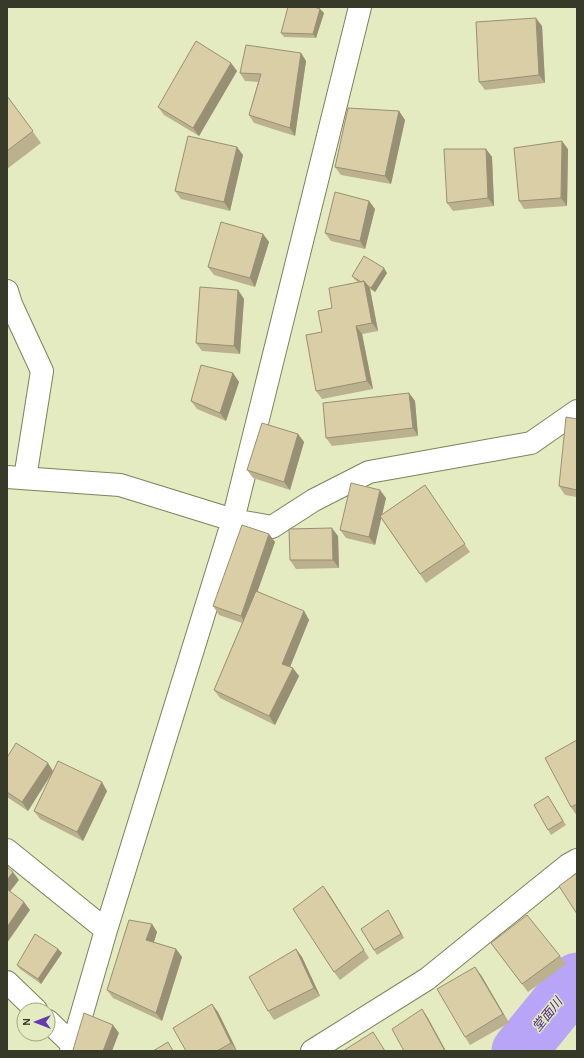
<svg xmlns="http://www.w3.org/2000/svg" width="584" height="1058" font-family="'Alegreya Sans','Noto Sans JP',sans-serif">
<rect width="100%" height="100%" fill="#e4ebc0"/>
<g fill="none" stroke-linecap="round" stroke-linejoin="round">
<path stroke="#b9a5f7" stroke-width="55" d="M519,1051L577,980"/>
<g stroke="#7c825b" stroke-width="24">
<path id="minor" d="M7,291L11,304L42,371L25,478
M7,477L120,485L233,520L272,527L314,500L369,472L531,443L577,411
M7,850L106,930
M7,982L36,1010
M48,1021L73,1045
M71,1051L106,930L233,520L360,7
M312,1051L427,979L568,865L577,860"/>
</g>
<use href="#minor" stroke="#fff" stroke-width="22"/>
</g>
<path fill="#bbb18e" d="M320,9L324,13L316,38L284,37L281,33Z
M542,26L545,83L485,90L479,82Z
M301,53L306,61L295,136L254,123L249,115L258,82L245,81L240,73Z
M231,63L237,71L199,136L164,115L158,107Z
M7,96L41,143L7,169Z
M399,111L405,120L391,184L341,175L335,167Z
M486,149L492,157L494,206L453,211L447,203Z
M568,149L567,206L524,209L519,201Z
M243,155L230,211L181,199L175,191Z
M369,201L375,209L365,249L331,241L325,233Z
M263,234L269,242L255,287L214,275L208,267Z
M387,273L375,292L370,289L378,331L362,334L373,389L322,399L316,391L322,332L358,282L355,280L352,276Z
M238,290L244,299L240,354L202,351L196,343Z
M233,373L239,382L226,421L197,409L191,401Z
M409,393L415,401L418,436L332,446L326,438Z
M577,419V497L565,495L559,486Z
M298,434L304,442L290,490L253,478L247,470Z
M425,485L470,552L426,583L381,518L375,545L346,538L340,530L386,498L382,515Z
M269,534L275,542L257,592L304,611L309,620L290,667L299,676L275,725L220,698L214,690L242,623L219,615L213,606Z
M338,536L339,568L296,569L290,560Z
M577,741V816L571,807Z
M7,755L107,791L83,841L40,819L34,811L53,772L28,811L7,797Z
M548,796L566,825L551,835L548,830Z
M329,894L369,958L340,980L334,972Z
M391,915L404,938L377,955L374,950Z
M152,924L157,932L154,942L176,949L182,957L162,1021L113,998L107,990Z
M491,943L560,956L566,964L528,992Z
M58,949L62,953L41,984L20,969L17,965Z
M296,949L302,957L320,996L274,1020L268,1011Z
M481,975L509,1023L470,1045L465,1037Z
M218,1012L237,1051H186Z"/>
<path fill="#989074" d="M320,9L324,13L316,38L313,34Z
M536,18L542,26L545,83L539,75Z
M301,53L306,61L295,136L290,128Z
M231,63L237,71L199,136L193,128Z
M399,111L405,120L391,184L385,176Z
M562,141L568,149L567,206L561,198Z
M237,147L243,155L230,211L224,202Z
M486,149L492,157L494,206L488,198Z
M369,201L375,209L365,249L360,241Z
M263,234L269,242L255,287L250,278Z
M384,268L387,273L375,292L371,288Z
M364,281L370,289L378,331L372,323Z
M238,290L244,299L240,354L234,346Z
M356,326L362,334L373,389L367,381Z
M233,373L239,382L226,421L220,413Z
M409,393L415,401L418,436L413,428Z
M298,434L304,442L290,490L284,482Z
M380,490L386,498L375,545L369,537Z
M332,528L338,536L339,568L333,560Z
M269,534L275,542L246,624L241,616Z
M304,611L309,620L288,672L282,664Z
M293,668L299,676L275,725L269,716Z
M48,763L53,771L28,811L22,802Z
M102,782L107,791L83,841L77,832Z
M13,872L19,880L8,894L7,893V880Z
M323,886L329,894L369,958L364,950Z
M24,902L30,910L7,943V927Z
M388,910L391,915L404,938L401,934Z
M152,924L157,932L152,948L146,940Z
M58,949L62,953L41,984L38,979Z
M176,949L182,957L162,1021L156,1013Z
M296,949L302,957L320,996L314,988Z
M475,967L481,975L509,1023L503,1014Z
M212,1004L218,1012L237,1051L231,1043Z
M422,1009L428,1018L446,1051H445Z
M113,1025L119,1033L112,1051H103Z"/>
<path fill="#d9cea5" stroke="#989074" d="M288,7H315L320,9L313,34L281,33Z
M536,18L539,75L479,82L476,22Z
M196,41L231,63L193,128L158,107Z
M246,45L301,53L290,128L249,115L261,74L240,73Z
M7,96L33,131L7,151Z
M348,108L399,111L385,176L335,167Z
M188,136L237,147L224,202L175,191Z
M562,141L561,198L519,201L514,148Z
M444,149H486L488,198L447,203Z
M335,192L369,201L360,241L325,233Z
M221,222L263,234L250,278L208,267Z
M364,256L384,268L371,288L367,285L364,281L361,282L352,276Z
M364,281L372,323L356,326L367,381L316,391L306,335L322,332L318,311L332,308L329,288Z
M200,287L238,290L234,346L196,343Z
M201,365L233,373L220,413L191,401Z
M409,393L413,428L326,438L323,403Z
M566,417L577,419V490L559,486Z
M262,423L298,434L284,482L247,470Z
M351,483L380,490L369,537L340,530Z
M425,485L465,544L420,574L380,516Z
M242,525L269,534L241,616L213,606Z
M332,528L333,560H290L289,529Z
M256,591L304,611L282,664L293,668L269,716L214,690Z
M577,740V804L571,807L545,758Z
M16,743L48,763L22,802L7,792V755L8,756Z
M58,761L102,782L77,832L34,811Z
M548,796L563,821L548,830L534,805Z
M7,867L13,872L7,880Z
M577,873V914L559,886Z
M323,886L364,950L334,972L293,909Z
M7,889L24,902L7,927Z
M388,910L401,934L374,950L361,929Z
M527,915L560,956L522,984L491,943Z
M129,920L152,924L146,940L176,949L156,1013L107,990Z
M35,934L58,949L38,979L17,965Z
M296,949L314,988L268,1011L249,977Z
M475,967L503,1014L465,1037L437,989Z
M212,1004L231,1043L217,1051H186L173,1028Z
M422,1009L445,1051H404L392,1029Z
M84,1013L113,1025L103,1051H76L73,1050Z
M373,1032L385,1051H343Z
M168,1042L173,1051H153Z"/>
<g text-anchor="middle" dominant-baseline="central" stroke-width="3" stroke-linejoin="round" paint-order="stroke">
<g font-size="13" font-style="italic" fill="#482683" stroke="#e4ebc0">
<text transform="translate(548 1015) rotate(-51)">堂面川</text>
</g>
</g>
<rect width="584" height="1058" fill="none" stroke="#383a29" stroke-width="16"/>
<g transform="translate(36 1022) rotate(270)"><circle r="19" fill="#e4ebc0" stroke="#9fa484"/>
<path d="M0-3L7 15L0 10L-7 15Z" fill="#643ab2"/>
<text y="-6" font-size="11" font-weight="bold" text-anchor="middle" fill="#383a29">N</text>
</g>
</svg>
